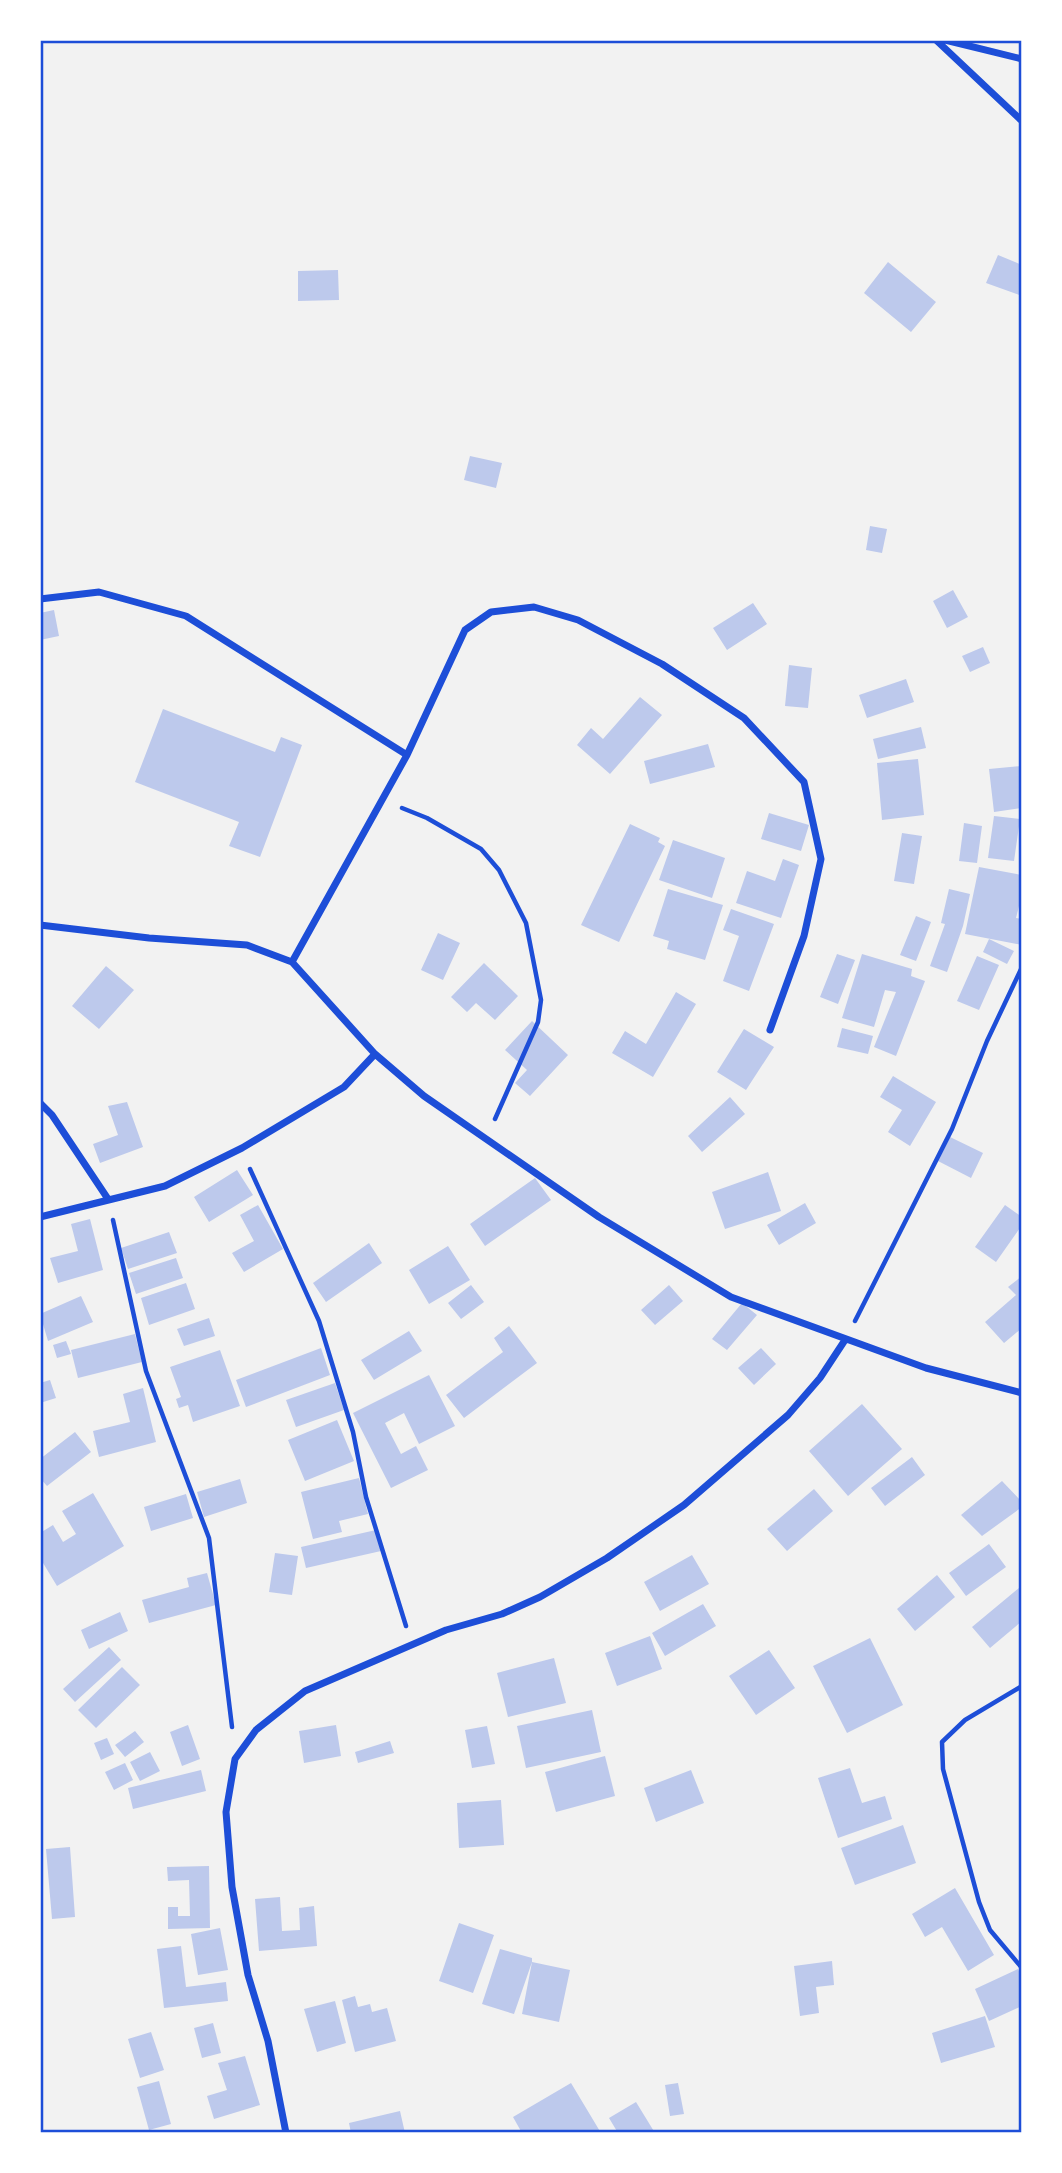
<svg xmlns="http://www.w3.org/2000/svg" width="1062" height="2173" font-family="Georgia,serif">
<rect width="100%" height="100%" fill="#f2f2f2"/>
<path fill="#bdc9ec" d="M998,255L1022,265V296L986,283Z
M888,262L936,302L911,332L864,293Z
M338,270L339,300L298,301V271Z
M470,456L502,463L496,488L464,480Z
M870,526L887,529L882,553L866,550Z
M953,590L968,617L947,628L933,601Z
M753,603L767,624L727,650L713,628Z
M54,610L59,636L40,640V613Z
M983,647L990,663L970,672L962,656Z
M789,665L812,668L808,708L785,706Z
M906,679L914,702L867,718L859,695Z
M640,697L662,715L610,774L577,745L591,728L603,739Z
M163,709L275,752L281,737L302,745L260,857L229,846L239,822L135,782Z
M921,727L926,748L878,759L873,739Z
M708,744L715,767L650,784L644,761Z
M918,759L924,815L882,820L877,763Z
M1022,766V808L994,812L989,769Z
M769,813L809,825L801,851L761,839Z
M994,816L1020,819L1014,861L988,858Z
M964,823L982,826L977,863L959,861Z
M630,824L660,838L658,842L665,846L619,942L581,925Z
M902,833L922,836L914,884L894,881Z
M673,840L725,858L712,898L659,880Z
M783,859L799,865L781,918L736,903L747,871L775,881Z
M979,867L1022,875V907L1019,906L1016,918L1022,919V945L965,934Z
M668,889L723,905L705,960L667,949L669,941L653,936Z
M949,889L970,894L963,926L947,972L930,966L945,924L941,923Z
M731,909L774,924L749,991L723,981L739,936L723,930Z
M916,916L931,922L916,961L900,955Z
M438,933L460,943L443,980L421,970Z
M989,939L1014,951L1007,964L983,952Z
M837,954L855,960L838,1004L820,997Z
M862,954L912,969L911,976L925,981L896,1056L874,1047L896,992L885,990L874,1027L842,1018Z
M977,956L999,965L979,1010L957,1001Z
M484,963L518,996L495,1020L476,1003L467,1012L451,997Z
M106,966L134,990L99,1029L72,1006Z
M676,992L696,1004L653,1077L612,1053L625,1031L646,1044Z
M532,1021L568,1055L530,1096L515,1083L527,1070L505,1050Z
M842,1028L873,1036L868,1054L837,1047Z
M744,1029L774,1047L746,1090L717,1072Z
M893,1076L936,1102L910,1146L888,1132L902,1110L880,1097Z
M730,1097L745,1114L702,1152L688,1136Z
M127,1102L143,1147L100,1163L93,1144L118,1135L108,1106Z
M950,1137L983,1153L971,1178L938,1161Z
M237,1170L253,1195L209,1222L194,1197Z
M768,1172L781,1211L725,1229L712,1192Z
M535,1178L551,1200L485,1246L470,1224Z
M805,1203L816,1223L779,1245L767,1225Z
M258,1205L283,1249L244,1272L232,1253L254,1241L240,1215Z
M1005,1205L1022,1217V1225L996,1262L975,1247Z
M90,1219L103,1270L58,1283L50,1258L78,1251L71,1224Z
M169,1232L177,1253L128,1269L121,1248Z
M369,1243L382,1263L326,1302L313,1283Z
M448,1246L470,1280L429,1304L409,1270Z
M176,1258L183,1278L136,1294L129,1273Z
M1022,1276V1328L1004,1343L985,1322L1016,1295L1008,1287Z
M186,1283L195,1309L149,1325L141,1298Z
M471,1285L484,1302L461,1319L448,1303Z
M669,1285L683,1301L655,1325L641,1310Z
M81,1296L93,1322L48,1341L40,1314Z
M742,1303L757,1315L727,1350L712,1339Z
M209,1318L215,1336L184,1346L177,1329Z
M509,1326L537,1363L464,1418L446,1395L503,1352L494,1338Z
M409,1331L422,1351L374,1380L361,1360Z
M135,1334L142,1362L78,1378L71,1350Z
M66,1341L71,1354L57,1358L53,1345Z
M321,1348L330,1375L246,1407L236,1380Z
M761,1348L776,1364L754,1385L738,1368Z
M220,1350L240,1406L193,1422L188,1405L179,1408L176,1399L181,1397L170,1367Z
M429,1375L455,1426L419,1444L404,1413L385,1423L401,1454L416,1446L428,1470L391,1488L353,1413Z
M50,1380L56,1398L40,1403V1383Z
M335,1383L344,1410L296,1427L286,1400Z
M143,1388L156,1442L99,1457L93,1431L130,1422L123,1394Z
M862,1404L902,1449L848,1496L809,1451Z
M337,1420L354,1461L305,1481L288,1440Z
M75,1432L91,1452L47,1486L40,1478V1459Z
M912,1457L925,1475L885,1506L871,1488Z
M359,1478L368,1514L339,1521L342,1532L313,1539L301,1492Z
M240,1479L247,1503L204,1517L197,1492Z
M1002,1481L1022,1502V1507L982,1536L961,1515Z
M814,1489L833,1511L787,1551L767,1529Z
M93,1493L124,1546L57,1586L40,1558V1533L53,1525L63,1542L76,1534L62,1511Z
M186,1494L193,1518L151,1531L144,1507Z
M376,1530L381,1551L306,1568L301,1547Z
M989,1544L1006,1567L966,1596L949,1573Z
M275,1553L298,1556L292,1595L269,1592Z
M692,1555L709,1584L660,1611L644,1582Z
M207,1573L216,1605L149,1623L142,1600L189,1587L187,1578Z
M937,1575L955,1597L915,1631L897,1609Z
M1019,1588L1022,1591V1621L990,1648L972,1627Z
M703,1604L716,1626L665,1656L652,1633Z
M120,1612L128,1631L89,1649L81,1630Z
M650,1636L662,1669L617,1686L605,1653Z
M870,1638L903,1705L847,1733L813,1666Z
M109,1647L121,1660L75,1702L63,1689Z
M769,1650L795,1688L756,1715L729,1676Z
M554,1658L566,1703L508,1717L497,1673Z
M122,1667L140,1685L96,1728L78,1710Z
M592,1710L601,1752L526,1768L517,1726Z
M188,1725L200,1759L182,1766L170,1732Z
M336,1725L341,1756L304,1763L299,1731Z
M487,1726L495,1764L472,1768L465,1730Z
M135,1731L144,1742L125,1757L115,1745Z
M107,1738L114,1754L101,1760L94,1743Z
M390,1741L394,1753L358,1763L355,1752Z
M150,1752L160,1771L140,1781L130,1762Z
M605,1756L615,1796L556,1812L545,1772Z
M125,1763L133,1780L114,1790L105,1772Z
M850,1768L862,1803L885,1796L892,1819L838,1838L818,1778Z
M201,1770L206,1791L133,1809L128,1788Z
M691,1770L704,1803L656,1822L644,1788Z
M501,1800L504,1845L459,1848L457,1803Z
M903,1825L916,1863L855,1885L841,1848Z
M70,1847L75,1917L52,1919L46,1849Z
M209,1866L210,1928L168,1929V1907H178V1916H190L189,1880L168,1881L167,1867Z
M955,1888L994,1955L968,1971L942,1927L925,1937L912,1914Z
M280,1897L282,1931L300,1930L299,1908L314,1906L317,1946L259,1951L255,1899Z
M459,1923L494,1935L473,1993L439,1981Z
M220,1928L228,1970L198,1975L191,1934Z
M181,1946L186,1987L226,1982L228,2001L164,2008L157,1949Z
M500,1949L532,1958V1962L570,1970L559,2022L522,2014L532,1962L514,2014L482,2004Z
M832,1961L834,1985L816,1987L819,2013L800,2016L794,1966Z
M1018,1969L1022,1977V2006L989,2021L975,1989Z
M355,1996L358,2007L370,2004L372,2012L387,2008L396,2041L355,2052L342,2000Z
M335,2001L346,2043L317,2052L304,2009Z
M985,2016L995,2047L941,2063L932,2033Z
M213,2023L221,2053L202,2058L194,2028Z
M151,2032L164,2070L140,2078L128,2039Z
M245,2056L260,2105L214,2119L207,2096L227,2090L218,2063Z
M159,2081L171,2124L149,2130L137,2087Z
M571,2083L601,2133H522L513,2117Z
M678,2083L684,2114L670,2116L665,2085Z
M636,2102L655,2133H618L609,2118Z
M400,2111L405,2133H351L349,2123Z"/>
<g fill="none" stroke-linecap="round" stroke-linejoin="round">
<path stroke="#1d4ed8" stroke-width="4.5" d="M402,808L427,818L481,849L499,870L526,923L541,1000L538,1022L495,1119
M250,1169L319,1321L353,1432L366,1497L406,1626
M113,1220L146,1371L209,1538L232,1727
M855,1321L952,1129L987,1041L1022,967
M1022,1686L965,1720L942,1742L943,1769L979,1902L990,1930L1022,1968"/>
<path stroke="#1d4ed8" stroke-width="7" d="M936,40L1022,121
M945,40L1022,59
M40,599L99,592L186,616L407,755
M40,925L149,938L247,945L292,962L375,1054L424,1096L599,1217L731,1297L926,1368L1022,1393
M292,962L407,755L465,630L491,612L534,607L578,620L662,664L744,718L804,782L821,859L804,936L770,1030
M40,1103L52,1115L108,1199
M40,1217L165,1186L242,1148L344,1087L375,1054
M286,2133L268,2041L248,1975L232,1887L226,1812L235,1759L256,1730L305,1691L446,1630L502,1614L540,1597L607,1558L684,1505L788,1415L820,1378L845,1340"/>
</g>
<rect width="1062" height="2173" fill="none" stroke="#ffffff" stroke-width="84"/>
<rect x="42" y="42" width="978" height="2089" fill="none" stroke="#1d4ed8" stroke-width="2.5"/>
</svg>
